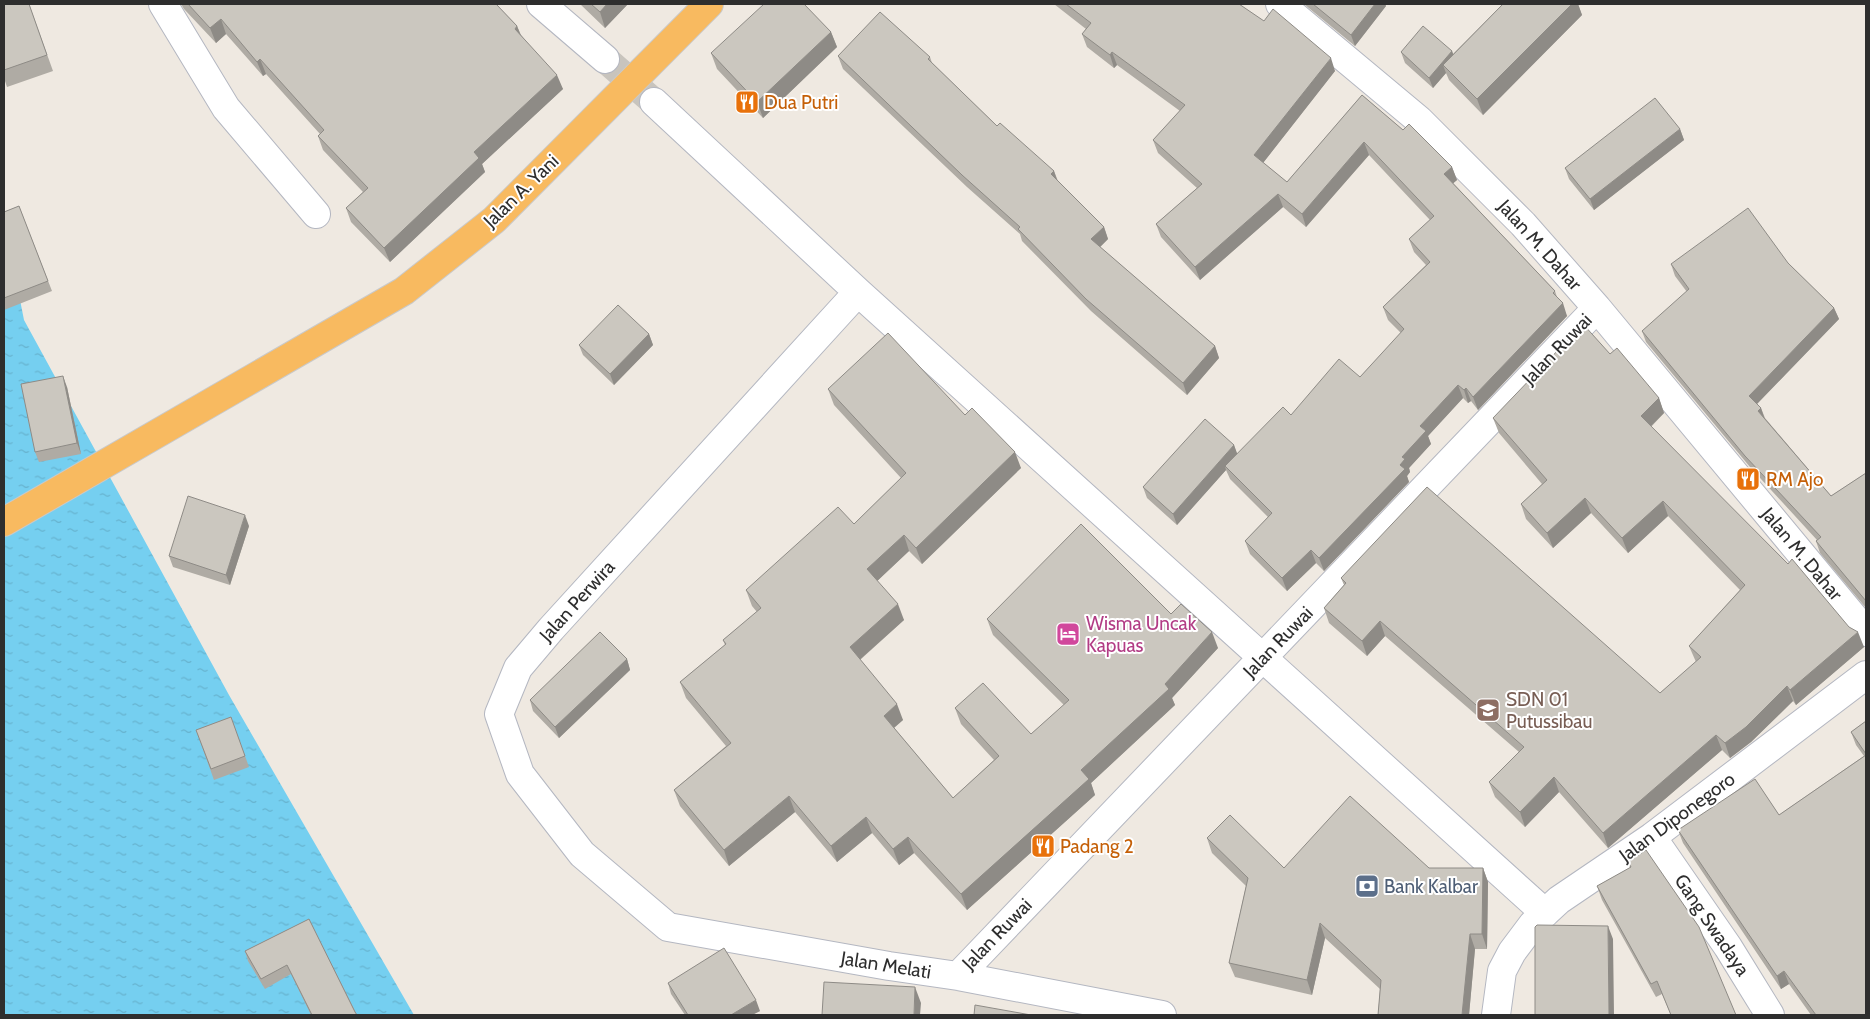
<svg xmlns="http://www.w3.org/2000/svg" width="1870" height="1019" font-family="Cabin,sans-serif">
<defs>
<pattern id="water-ripples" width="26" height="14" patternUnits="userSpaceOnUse" patternTransform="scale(1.25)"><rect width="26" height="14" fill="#75cff0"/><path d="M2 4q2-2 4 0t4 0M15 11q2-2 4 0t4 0" fill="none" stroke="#66b2ce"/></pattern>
</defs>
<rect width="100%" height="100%" fill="#efe9e1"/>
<path fill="url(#water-ripples)" d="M4,219L24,320L229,695L414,1015H4Z"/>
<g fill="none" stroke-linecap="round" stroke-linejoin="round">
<path stroke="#c8c4bd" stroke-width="28" stroke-dasharray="28 14" stroke-linecap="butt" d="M605,59L654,102"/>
<g stroke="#b4b7c1" stroke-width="30">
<path id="minor" d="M163,4L226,108L316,214
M541,4L605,59
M1280,4L1419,120L1523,224L1597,308L1866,632
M654,102L858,292L1545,913
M858,292L551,629L518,668L499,714L520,774L582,854L668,927L889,966L958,976L1162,1015
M1652,837L1728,947L1770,1015
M958,976L1597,308
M1496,1015L1502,971L1512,952L1533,924L1559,900L1652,837L1866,675"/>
</g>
<g stroke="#c9c9c9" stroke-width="30">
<path id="trunk" d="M4,522L404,291L494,220L709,4"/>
</g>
<use href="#minor" stroke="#fff" stroke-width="28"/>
<use href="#trunk" stroke="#f8ba60" stroke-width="28"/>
</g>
<path fill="#afaba4" d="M4,4H29L53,71L7,87L4,78Z
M181,4H496L517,26L521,35L563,89L482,164L485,172L390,262L351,222L346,208L363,192L323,150L318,136L320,134L266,74L263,76L226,34L216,43L184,9Z
M580,4H628L605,28Z
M1054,4H1239L1335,71L1263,163L1287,182L1362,95L1403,130L1452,167L1457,180L1453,183L1555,291L1557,297L1567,316L1478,410L1471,401L1468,403L1463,398L1428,436L1431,444L1409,468L1410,472L1407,476L1409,482L1324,571L1316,563L1287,591L1250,554L1245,541L1268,517L1230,479L1226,470L1177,525L1147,498L1143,487L1234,445L1237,454L1291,415L1360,377L1401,333L1388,320L1383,307L1426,265L1414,252L1409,239L1430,220L1369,155L1306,227L1283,207L1200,280L1161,237L1156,224L1197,188L1158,153L1153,140L1180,111L1117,65L1114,68L1087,47L1082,34L1086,29Z
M1304,4H1385L1386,6L1355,46Z
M1503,4H1578L1582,15L1483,115L1449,80L1446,73L1433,88L1405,63L1401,52L1452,51L1453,54Z
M831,32L837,47L763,118L717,69L711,53Z
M838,56L930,57L932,63L997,126L1054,171L1058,181L1104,227L1108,239L1100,247L1215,346L1219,358L1187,395L1091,311L1022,241L1020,234L967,187L843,69Z
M1680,129L1684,140L1594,210L1569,179L1565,168Z
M19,206L52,291L4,310V212Z
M1788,263L1834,308L1839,319L1757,404L1761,408L1765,418L1831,496L1866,473V608L1820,553L1816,541L1817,540L1750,467L1646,342L1642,331L1687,292L1675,276L1671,264Z
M649,334L653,345L614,385L583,355L579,345Z
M1610,354L1659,398L1664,413L1651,427L1864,647L1796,705L1793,701L1751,742L1730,758L1722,750L1608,848L1559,792L1525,827L1495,797L1489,782L1519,752L1385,636L1367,656L1329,623L1324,608L1344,585L1341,578L1660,693L1696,662L1689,646L1740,590L1668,516L1628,553L1591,513L1553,548L1526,519L1521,504L1542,484L1499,433L1493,418Z
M67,387L81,454L39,462L35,452Z
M828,389L965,415L1021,468L922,564L909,551L877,581L904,620L860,660L903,720L894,728L953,798L994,760L961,724L955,708L1031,734L1064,705L993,635L987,619L1171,614L1218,648L1172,698L1175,705L1091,783L1095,795L967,910L914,853L899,865L872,833L837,862L795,812L729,866L680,806L674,790L726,746L686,698L680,682L725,645L723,640L757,612L752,606L746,590L854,524L901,478L834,405Z
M249,526L230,585L173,567L169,556Z
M627,659L630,670L559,738L533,711L530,700Z
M231,717L249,767L214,780L196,730Z
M1866,721V1015H1811L1789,984L1781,989L1683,843L1678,830L1779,815L1864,756L1856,745L1851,732Z
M1207,838L1284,868H1483L1488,882L1487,949H1475L1469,1015H1378L1380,989L1325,938L1312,995L1235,977L1229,963L1246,886L1212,853Z
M1646,850L1736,1015H1671L1662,994L1656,997L1602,900L1597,886L1630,868L1628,862Z
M309,919L357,1015H311L291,974L265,989L248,961L245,951Z
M668,983L760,1011L752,1015H685L671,994Z"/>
<path fill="#8e8b86" d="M607,4H628L605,28L600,12Z
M1375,4H1385L1386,6L1355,46L1351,35Z
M1572,4H1578L1582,15L1483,115L1477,99Z
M221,19L226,34L216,43L210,28Z
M517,26L523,41L515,29Z
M831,32L837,47L763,118L757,102Z
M1452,51L1456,62L1443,65L1446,73L1433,88L1429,78Z
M1112,52L1117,65L1114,68L1110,55Z
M1331,58L1335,71L1259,168L1254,155Z
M260,59L266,74L263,76L257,62Z
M557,75L563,89L482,164L485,172L390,262L384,248L474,152Z
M1680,129L1684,140L1594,210L1590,199Z
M1364,142L1369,155L1306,227L1302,214Z
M1452,167L1457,180L1449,187L1444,174Z
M1054,171L1058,183L1051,174Z
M1278,194L1283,207L1200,280L1195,267Z
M1104,227L1108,239L1096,251L1091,239Z
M1563,303L1567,316L1478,410L1473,397Z
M1834,308L1839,319L1754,407L1749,396Z
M649,334L653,345L614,385L610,374Z
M1215,346L1219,358L1187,395L1183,383Z
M63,376L67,387L81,454L77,443Z
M1458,385L1463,398L1428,436L1431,444L1409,468L1410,472L1407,476L1409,482L1324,571L1319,558L1400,465L1402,457L1420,426Z
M1466,388L1471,401L1468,403L1464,390Z
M1659,398L1664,413L1646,431L1641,416Z
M1761,408L1765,420L1758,411Z
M1234,445L1238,456L1225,466L1226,470L1177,525L1173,514Z
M1015,452L1021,468L922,564L916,548Z
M1585,498L1591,513L1553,548L1547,533Z
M1663,501L1668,516L1628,553L1622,538Z
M245,515L249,526L230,585L226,575Z
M904,535L909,551L873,585L867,569Z
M1311,550L1316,563L1287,591L1282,578Z
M898,604L904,620L856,663L850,647Z
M1380,621L1385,636L1367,656L1362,641Z
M1212,632L1218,648L1172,698L1175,705L1091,783L1095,795L967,910L961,894L1165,684Z
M1858,632L1864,647L1796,705L1790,690Z
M627,659L630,670L559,738L555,727Z
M1787,686L1793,701L1751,742L1730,758L1725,743Z
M897,704L903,720L889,732L884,716Z
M1716,735L1722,750L1608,848L1603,833Z
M1554,777L1559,792L1525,827L1520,812Z
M789,796L795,812L729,866L724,850Z
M866,817L872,833L837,862L831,846Z
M908,837L914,853L899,865L893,849Z
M1483,868L1488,882L1487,949L1482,934Z
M1320,923L1325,938L1312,995L1307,980Z
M1608,926L1613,939L1614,1015H1609Z
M1470,934L1475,949L1469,1015H1462Z
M1784,971L1789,984L1781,989L1777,976Z
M915,987L921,1003L920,1015H914Z
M756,1000L760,1011L752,1015H731Z"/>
<path fill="#cbc7bf" stroke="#8e8b86" d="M4,4H29L47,55L4,70Z
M188,4H496L517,26L515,29L557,75L474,152L479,158L384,248L346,208L368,188L318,136L324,130L260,59L257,62L221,19L210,28Z
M591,4H607L600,12Z
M764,4H804L831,32L757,102L711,53Z
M1066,4H1239L1264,21L1273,9L1331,58L1254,155L1287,182L1362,95L1403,130L1409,124L1452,167L1444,174L1555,291L1553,293L1563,303L1473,397L1466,388L1464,390L1458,385L1420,426L1426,431L1402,457L1405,459L1400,465L1405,469L1319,558L1311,550L1282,578L1245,541L1272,513L1225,466L1283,407L1291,415L1339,359L1360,377L1404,329L1383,307L1430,262L1409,239L1434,216L1364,142L1302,214L1278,194L1195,267L1156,224L1202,184L1153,140L1185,105L1112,52L1110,55L1082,34L1091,23Z
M1313,4H1375L1351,35Z
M1503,4H1572L1477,99L1443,65Z
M880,12L930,57L928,59L997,126L1000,123L1054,171L1051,174L1104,227L1091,239L1215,346L1183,383L1086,299L1018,229L1020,227L962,175L838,56Z
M1423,26L1452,51L1429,78L1401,52Z
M1655,98L1680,129L1590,199L1565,168Z
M19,206L48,281L4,298V212Z
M1748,208L1788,263L1834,308L1749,396L1761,408L1758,411L1831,496L1866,473V601L1816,541L1821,537L1745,456L1642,331L1689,289L1671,264Z
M618,305L649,334L610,374L579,345Z
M1583,324L1610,354L1617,348L1659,398L1641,416L1788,564L1792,559L1849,627L1858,632L1790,690L1787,686L1746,727L1725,743L1716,735L1603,833L1554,777L1520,812L1489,782L1524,747L1380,621L1362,641L1324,608L1346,583L1341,578L1427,487L1660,693L1701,657L1689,646L1745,585L1663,501L1622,538L1585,498L1547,533L1521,504L1547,480L1493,418Z
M888,333L965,415L972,408L1015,452L916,548L904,535L867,569L898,604L850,647L897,704L884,716L953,798L999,756L955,708L983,683L1031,734L1069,700L987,619L1081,524L1171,614L1181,604L1212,632L1165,684L1169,689L1081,770L1089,779L961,894L908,837L893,849L866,817L831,846L789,796L724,850L674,790L731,743L680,682L726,644L723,640L761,608L746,590L838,507L854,524L906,473L828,389Z
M63,376L77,443L35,452L21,384Z
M1205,419L1234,445L1173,514L1143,487Z
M188,496L245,515L226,575L169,556Z
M600,632L627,659L555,727L530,700Z
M231,717L245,756L211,769L196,730Z
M1866,721V754L1851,732Z
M1866,755V1015H1816L1784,971L1777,976L1678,830L1755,779L1779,815Z
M1350,796L1429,868H1483L1482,934H1470L1462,1015H1378L1381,980L1320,923L1307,980L1229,963L1248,878L1207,838L1230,815L1284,868Z
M1646,850L1699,927L1736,1015H1671L1657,981L1651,984L1597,886L1631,867L1628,862Z
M309,919L355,1012L357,1015H312L287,965L261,979L245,951Z
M1537,925L1608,926L1609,1015H1535V927Z
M724,948L756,1000L731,1015H688L668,983Z
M824,982L915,987L914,1015H822Z
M975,1005L1031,1015H974Z"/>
<defs>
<g id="restaurant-square" transform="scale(1.25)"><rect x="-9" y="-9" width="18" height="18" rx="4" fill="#e8710a" stroke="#fff"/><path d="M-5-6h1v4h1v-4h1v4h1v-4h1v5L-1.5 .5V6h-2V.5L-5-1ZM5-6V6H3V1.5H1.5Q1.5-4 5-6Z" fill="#fff"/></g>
<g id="hotel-square" transform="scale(1.25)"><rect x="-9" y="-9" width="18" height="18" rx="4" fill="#d1479c" stroke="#fff"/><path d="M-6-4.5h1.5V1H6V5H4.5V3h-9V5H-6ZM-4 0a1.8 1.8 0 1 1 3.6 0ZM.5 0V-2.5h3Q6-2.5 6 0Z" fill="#fff"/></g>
<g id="school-square" transform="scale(1.25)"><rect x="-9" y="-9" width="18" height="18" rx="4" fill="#8d6e63" stroke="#fff"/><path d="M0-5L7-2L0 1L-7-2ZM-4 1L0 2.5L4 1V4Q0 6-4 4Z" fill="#fff"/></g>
<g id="bank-square" transform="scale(1.25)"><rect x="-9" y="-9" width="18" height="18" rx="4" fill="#5c6f8a" stroke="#fff"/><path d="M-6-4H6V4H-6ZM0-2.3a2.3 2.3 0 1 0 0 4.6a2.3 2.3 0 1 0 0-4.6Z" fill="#fff"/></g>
</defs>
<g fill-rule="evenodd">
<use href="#restaurant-square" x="747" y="102"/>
<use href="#restaurant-square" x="1748" y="479"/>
<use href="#hotel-square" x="1068" y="634"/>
<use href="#school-square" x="1488" y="710"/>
<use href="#restaurant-square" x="1043" y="846"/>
<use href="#bank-square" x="1367" y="886"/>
</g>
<g text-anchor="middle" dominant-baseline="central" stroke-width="4" stroke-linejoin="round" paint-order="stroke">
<g font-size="19" fill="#c56008" stroke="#fff" text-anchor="start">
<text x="764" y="102">Dua Putri</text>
<text x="1766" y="479">RM Ajo</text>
<text x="1060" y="846">Padang 2</text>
</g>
<g font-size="19" fill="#2e2e2e" stroke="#fff">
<text transform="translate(521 191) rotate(-44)">Jalan A. Yani</text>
<text transform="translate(1540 245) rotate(48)">Jalan M. Dahar</text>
<text transform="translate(1557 349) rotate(-46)">Jalan Ruwai</text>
<text transform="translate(1802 554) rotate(50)">Jalan M. Dahar</text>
<text transform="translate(577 601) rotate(-48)">Jalan Perwira</text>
<text transform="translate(1278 642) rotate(-46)">Jalan Ruwai</text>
<text transform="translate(1677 817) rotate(-36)">Jalan Diponegoro</text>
<text transform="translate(1712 925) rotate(56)">Gang Swadaya</text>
<text transform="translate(997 934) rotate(-46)">Jalan Ruwai</text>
<text transform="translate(886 965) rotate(9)">Jalan Melati</text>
</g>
<g font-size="19" fill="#b23c85" stroke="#fff" text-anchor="start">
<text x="1086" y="623">Wisma Uncak<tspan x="1086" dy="22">Kapuas</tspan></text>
</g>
<g font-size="19" fill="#785e54" stroke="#fff" text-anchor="start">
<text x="1506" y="699">SDN 01<tspan x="1506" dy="22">Putussibau</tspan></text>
</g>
<g font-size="19" fill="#4e5e75" stroke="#fff" text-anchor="start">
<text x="1384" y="886">Bank Kalbar</text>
</g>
</g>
<rect width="1870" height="1019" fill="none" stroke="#2e2e2e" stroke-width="10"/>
</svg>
